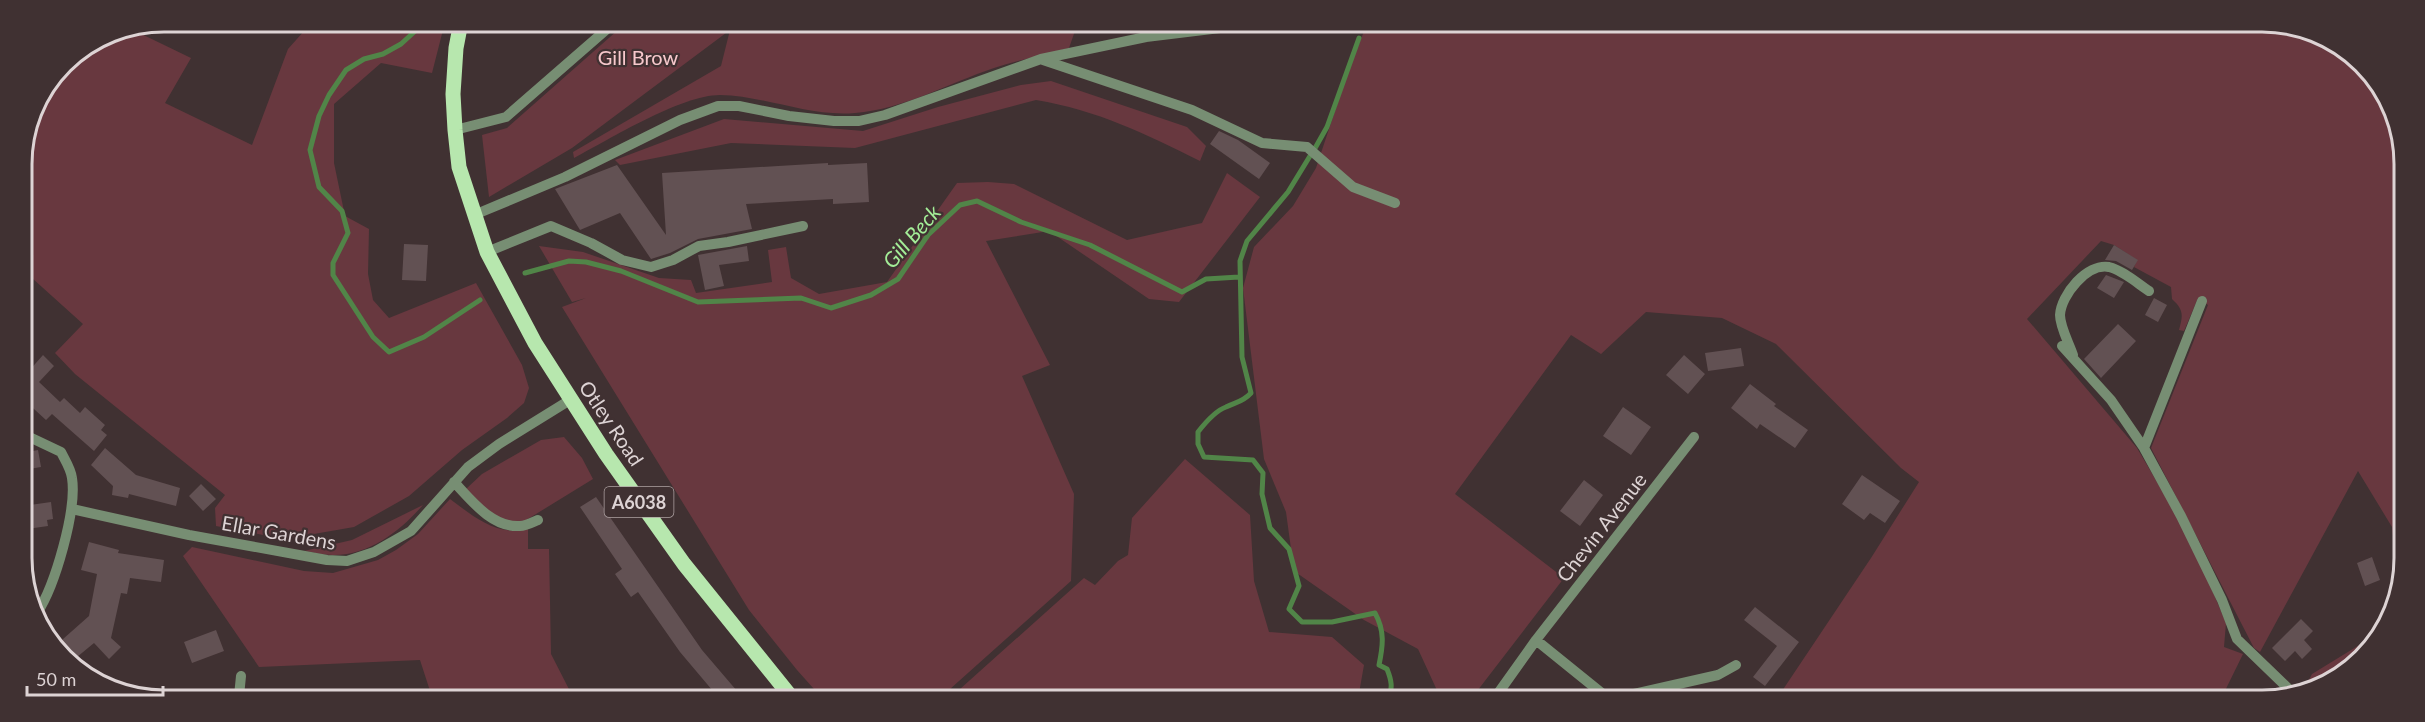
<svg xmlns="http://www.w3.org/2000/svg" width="2425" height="722" font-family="Lato,sans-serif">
<rect width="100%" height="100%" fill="#403132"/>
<path fill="#68383f" d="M313,21L445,22L432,73L381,63L334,104V163L345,216L369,229L368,274L373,300L389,318L476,283L522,365L529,388L524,403L507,418L462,450L409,496L354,527L285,539L216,526L215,508L225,495L75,374L55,353L83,324L22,269L21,154L32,109L63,62L109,32L129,28L191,58L165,103L252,145L288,49Z
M627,22L1146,23L1103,29L1076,28L1069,48C1044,55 1019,60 994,68C949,83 904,109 855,113C809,117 766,96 720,95C681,95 610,139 574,158L573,152L721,66L730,30L572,148L489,197L482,135L507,128Z
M1367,24L2298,26L2368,69L2401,136L2399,589L2392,527L2358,471L2260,652L2254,648L2151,448L2208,305L2198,298L2184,331L2179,330C2183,315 2184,310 2172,299L2171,287L2134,267L2137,260L2114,245L2101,241L2027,319L2137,448L2174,511L2210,585L2226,623L2224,647L2243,654L2220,701L1776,700L1871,558L1919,482L1901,468L1776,344L1722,318L1646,312L1601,354L1571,335L1455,494L1564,578L1471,699H1441L1418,649L1364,620L1294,571L1286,512L1264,459L1243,288L1254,247L1293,206L1316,168L1350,66Z
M1051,81L1187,127L1206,146L1200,161C1146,134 1097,110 1036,100L855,148L731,143L620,165L615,160L724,119L863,131L938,107L1021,85Z
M1227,173L1260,197L1179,302L1149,299L1049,231L986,241L1050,365L1022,376L1074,494L1071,581L940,698H822L797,670L749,610L562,307L586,298L572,302L539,246L583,252L659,278L691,280L696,293L772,282L768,250L786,247L791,278L819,294L887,282L957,183L988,182L1014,184L1127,240L1202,223Z
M564,437L582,458L593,479L523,522C498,527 482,505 466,489L482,474L541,440Z
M1185,459L1250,515L1254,581L1269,632L1332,637L1364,665L1358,699L950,698L1084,578L1095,585L1118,561L1128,555L1132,518Z
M450,499C473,516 497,537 528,529V549H549L551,654L573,697H432L420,660L259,667L183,556L192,547L304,571L333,573L378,560L396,550L418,534Z
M423,505C400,531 369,556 332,555C323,555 313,552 304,551L352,540Z
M2374,636L2355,666L2316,690L2307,692L2304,689L2312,674Z"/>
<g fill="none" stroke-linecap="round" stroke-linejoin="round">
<path stroke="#518548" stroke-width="5" d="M425,22L401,44L383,54L364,59L346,70L329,95L319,116L310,150L319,187L342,211L348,233L333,263V275L373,337L389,352L424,337L480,300
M1367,29L1373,24
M1314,150L1327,127L1359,38
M1310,156L1288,192L1247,241L1240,261L1242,357L1251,393C1243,402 1236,402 1226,407C1215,411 1205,423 1198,432V444L1204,457L1253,460L1263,473L1262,494L1270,528L1289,549L1299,586L1289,609L1302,622H1332L1375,613C1385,631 1383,646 1379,665L1387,669C1391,679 1394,689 1387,699
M525,273L569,261L586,262L621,271L698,302L801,298L831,308L871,295L898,279L928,235L960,205L977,201L1021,222L1090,245L1182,292L1206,279L1239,277"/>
</g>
<path fill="#625153" d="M1219,131L1238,140L1270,163L1259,179L1210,144Z
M828,163V165L867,163L869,202L833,204V199L746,204L752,229L698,239L670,253L651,259L620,213L580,230L555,189L617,165L666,235L662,173Z
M404,244L428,245L426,281L402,280Z
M2114,245L2138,260L2132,270L2116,261L2105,260Z
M747,246L749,261L719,265L724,286L705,290L698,255Z
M2106,275L2124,282L2114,298L2097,288Z
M2154,298L2167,305L2158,322L2145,315Z
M2118,324L2136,341L2101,378L2084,359Z
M1741,348L1744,366L1708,371L1705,353Z
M43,355L54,366L39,382L60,402L64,398L80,413L85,407L105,425L101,430L107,435L94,451L52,414L46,420L23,399L22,367L28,372Z
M1684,355L1705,374L1688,394L1666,375Z
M1750,384L1776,404L1774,406L1808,430L1795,448L1760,424L1757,429L1731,408Z
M1623,407L1651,427L1631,455L1603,436Z
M105,448L136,475L180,488L176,506L129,494L128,498L112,495L113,486L91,465Z
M38,450L41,467L23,470V453Z
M1862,475L1900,501L1885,523L1870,513L1864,520L1842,504Z
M1584,480L1603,495L1580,526L1560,511Z
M201,484L216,499L203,511L189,496Z
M596,497L702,650L743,698L718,697L680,652L638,592L631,597L615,574L622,569L580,507Z
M51,502L53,519L47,520L48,526L27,529L23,506Z
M89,542L119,550L118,553L164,560L161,582L130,578L127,594L121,593L111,638L121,647L109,659L94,643L71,662L57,653L54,647L89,616L97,574L81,570Z
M2372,557L2380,580L2365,586L2357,563Z
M1755,607L1799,642L1765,686L1753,677L1777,646L1744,620Z
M2301,619L2313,631L2304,640L2312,649L2302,659L2295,651L2285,661L2272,648Z
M216,630L224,651L192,663L184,642Z"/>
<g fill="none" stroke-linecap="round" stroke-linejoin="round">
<path stroke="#778e73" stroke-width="10" d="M1043,60L1192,110L1262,143L1307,147L1353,187L1395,203
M455,130L506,117L615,22
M474,215L565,177L680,120L718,106H739L789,116L834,121H859L885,115L1041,59L1146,37L1261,23
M487,252L551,226L591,243L622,260L651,267L673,260L699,246L728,242L803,226
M2062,346L2111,400L2144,448L2181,516L2222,600L2237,639L2295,695
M2073,355C2069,343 2060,327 2060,315C2061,295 2087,263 2109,267C2122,270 2137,283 2149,291
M23,434L61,452C65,460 71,469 72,478C77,510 55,586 37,613
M2144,448L2202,301
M454,482C471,500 492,528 520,526C526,526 533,522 538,520
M72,509L189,535L327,560L347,561L374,552L411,531L468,467L499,444L570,400
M1536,640L1609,699
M239,696L241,676
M1494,699L1536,640L1694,437
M1612,699L1718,675L1736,665"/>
<path stroke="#b7e7ae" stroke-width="15" d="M461,22L456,48L453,94L455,130L459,167L487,252L535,343L606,454L684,564L792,698"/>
</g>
<g text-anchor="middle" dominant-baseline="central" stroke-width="4.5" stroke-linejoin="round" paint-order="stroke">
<rect fill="#403132" stroke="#aea2a3" stroke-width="1.5" x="604.5" y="487" width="69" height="30" rx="4.5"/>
<g font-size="18" font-weight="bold" fill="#ddd3d4">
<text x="639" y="502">A6038</text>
</g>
<g font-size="20" fill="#f7c8cc" stroke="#403132">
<text x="638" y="57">Gill Brow</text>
</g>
<g font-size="20" fill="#ddd3d4" stroke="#403132">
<text transform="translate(612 423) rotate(56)">Otley Road</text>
<text transform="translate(1601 527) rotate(-52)">Chevin Avenue</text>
<text transform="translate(279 532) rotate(10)">Ellar Gardens</text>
</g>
<g font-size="21" font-style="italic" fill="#a4ee98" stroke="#403132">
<text transform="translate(911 236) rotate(-49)">Gill Beck</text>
</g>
</g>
<path d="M0 0H2425V722H0ZM164 32H2262A132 132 0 0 1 2394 164V558A132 132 0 0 1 2262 690H164A132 132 0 0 1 32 558V164A132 132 0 0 1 164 32Z" fill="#403132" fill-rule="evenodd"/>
<path fill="none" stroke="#ddd3d4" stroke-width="3" d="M164 32H2262A132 132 0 0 1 2394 164V558A132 132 0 0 1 2262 690H164A132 132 0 0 1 32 558V164A132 132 0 0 1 164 32Z"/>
<path d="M27 686v9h136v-9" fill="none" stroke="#ddd3d4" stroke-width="3"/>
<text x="36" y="686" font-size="18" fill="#ddd3d4" stroke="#403132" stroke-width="4.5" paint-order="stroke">50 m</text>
</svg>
